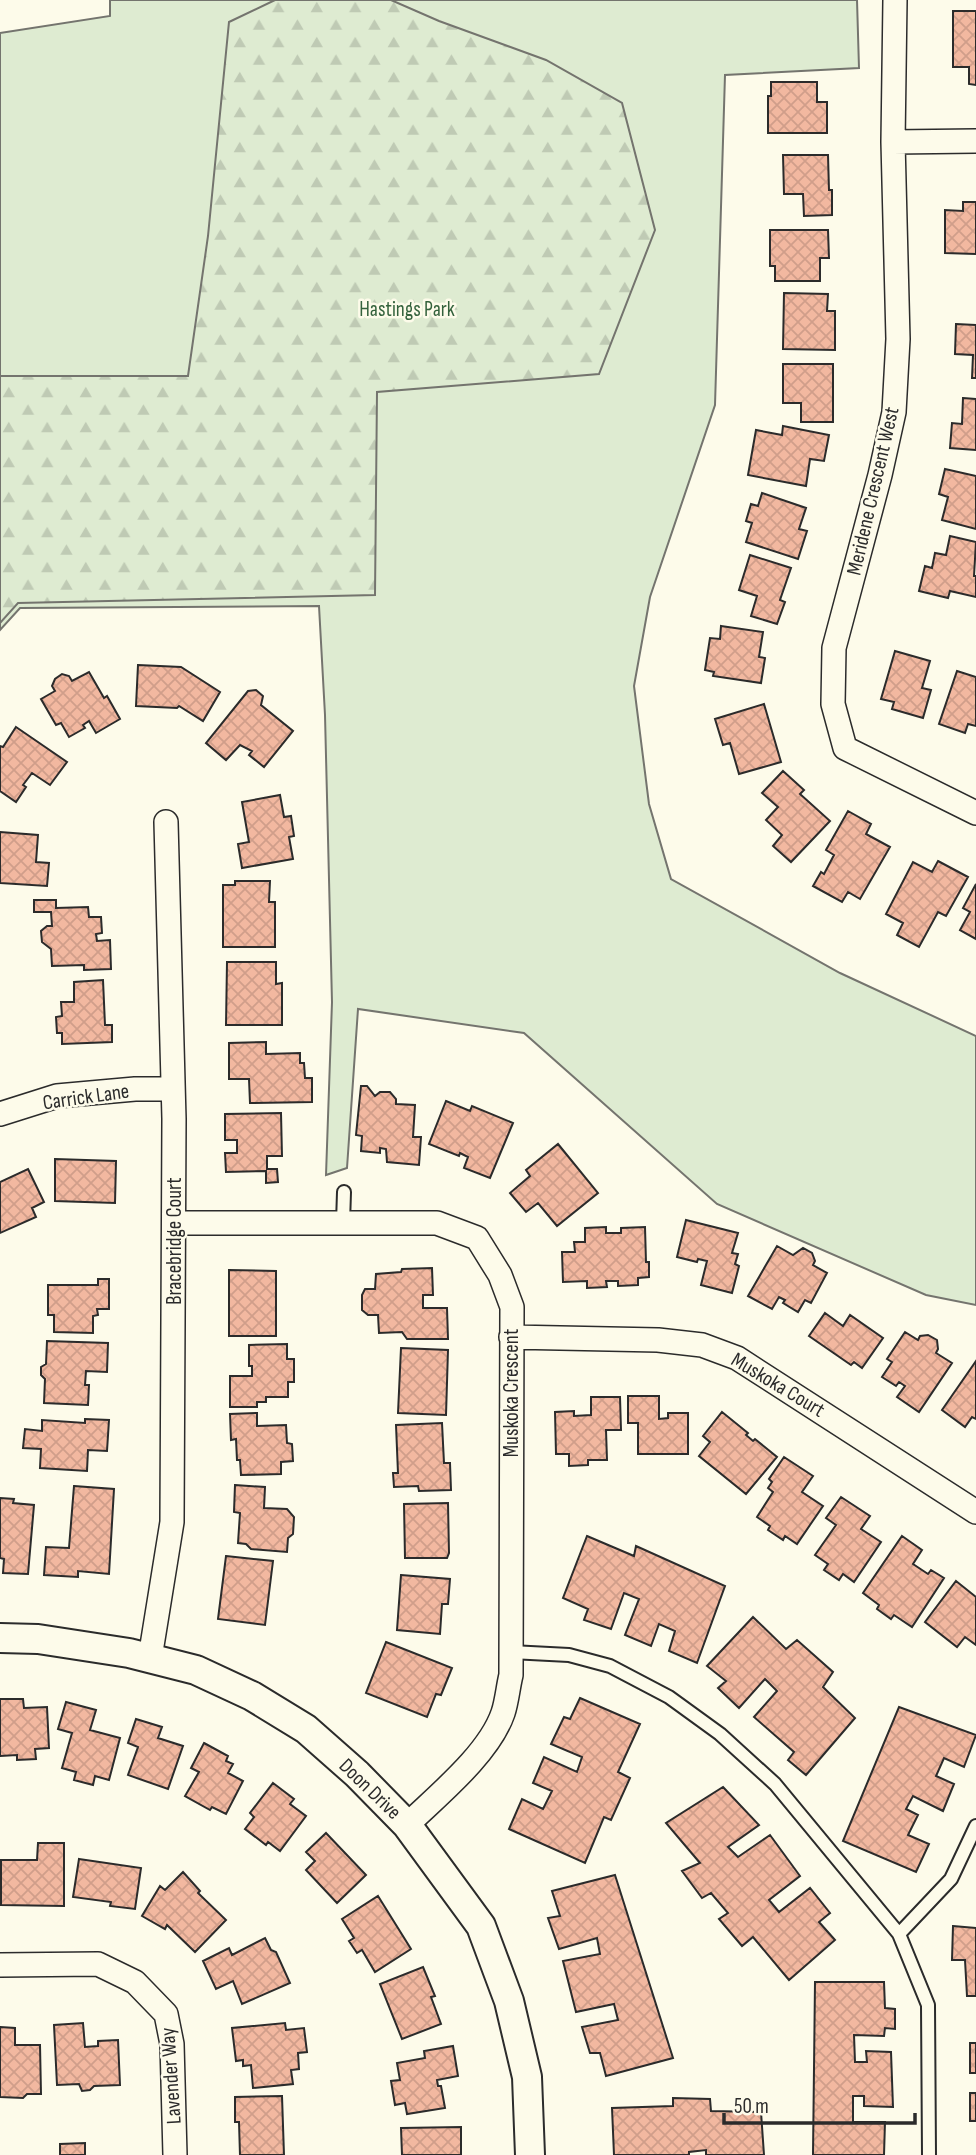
<svg xmlns="http://www.w3.org/2000/svg" width="976" height="2155" font-family="'Sofia Sans Condensed',sans-serif">
<defs>
<pattern id="forest-firs" width="22" height="20" patternUnits="userSpaceOnUse" patternTransform="scale(1.75)"><rect width="22" height="20" fill="#deebd1"/><path d="M5 1l3.5 6h-7zM16 11l3.5 6h-7z" fill="#bfcab4"/></pattern>
<pattern id="building-cross-hatch" width="8" height="8" patternUnits="userSpaceOnUse" patternTransform="scale(1.75)"><rect width="8" height="8" fill="#f2b8a0"/><path d="M0 0l8 8M0 8l8-8" fill="none" stroke="#d09e8a"/></pattern>
</defs>
<rect width="100%" height="100%" fill="#fdfbea"/>
<path fill="#deebd1" stroke="#74746e" stroke-width="2" d="M110,0H857L859,68L725,75L715,405L650,597L634,686L649,804L671,879L840,973L976,1036V1305L926,1295L717,1204L524,1033L358,1009L347,1168L326,1175L332,1002L325,715L319,606L20,608L0,630V33L110,16Z"/>
<path fill="url(#forest-firs)" stroke="#74746e" stroke-width="2" d="M275,0H391L439,21L546,60L622,103L655,230L599,374L377,392L375,595L18,603L0,623V376H188L208,236L229,22Z"/>
<path fill="url(#building-cross-hatch)" stroke="#2b2b2b" stroke-width="2" d="M953,11H976V85L969,84V67H953Z
M771,82H817V102H827V133H768V96H771Z
M783,155H828L829,190H832V215L804,216L803,194H784Z
M963,202H976V254L945,253V210L963,211Z
M770,230H828L829,258H820V281H775V266H770Z
M784,293L828,294L827,311H835V350L783,349Z
M956,324L976,325V378H972L973,355L955,354Z
M783,364H833V422H801V403H783Z
M963,398L976,399V450L950,448L952,423L962,424Z
M783,426L829,435L824,461L810,459L806,486L748,475L756,430L782,435Z
M945,469L976,476V529L942,520L948,497L939,494Z
M762,493L806,508L799,529L807,531L798,559L746,542L752,523L746,521L751,504L758,506Z
M950,536L976,542L974,576H976V597L950,591L948,598L919,591L925,566L932,568L935,553L946,555Z
M750,555L791,568L780,600L785,602L777,624L751,616L757,596L739,590Z
M721,626L763,632L759,657L765,658L761,683L713,676L714,672L705,670L710,638L720,639Z
M895,651L930,661L922,688L931,690L923,718L892,709L894,702L881,699Z
M138,665L181,667L220,692L203,721L179,706L177,708L136,706Z
M957,671L976,677V726L968,724L965,733L939,724Z
M89,672L104,698L107,696L120,719L96,733L89,721L83,725L85,728L69,737L61,723L56,725L41,699L55,691L52,686L55,679L62,674L69,676L72,681Z
M256,690L263,696L261,705L293,731L264,767L249,755L252,751L240,745L226,760L206,743L248,691Z
M764,704L781,762L739,774L730,743L723,745L715,719Z
M16,727L67,762L50,785L32,773L23,785L26,787L16,802L0,791V746L3,747Z
M783,771L804,790L800,794L830,821L791,862L773,846L782,835L766,820L778,807L762,793Z
M280,795L284,817L291,816L294,836L289,837L293,859L242,868L238,844L249,842L242,802Z
M848,811L871,824L866,834L890,847L860,899L848,892L842,902L813,886L821,872L824,874L834,855L826,850Z
M0,832L38,835L36,862L49,863L47,886L0,883Z
M938,861L968,877L946,916L938,912L919,947L897,935L903,923L886,914L913,862L932,872Z
M235,881H270L269,902H275V947H223V885H235Z
M976,884V939L960,930L970,912L963,908Z
M34,900H56V908L88,907L89,917H101L102,933L96,934L97,941L110,940L111,969L84,970V965L52,966L51,949L42,942L41,931L47,926H52L51,912H34Z
M227,962H276V984L282,983V1025H226Z
M103,980L105,1025H112V1042L62,1044V1033H57L56,1017L62,1016L61,1002H74V982Z
M266,1042V1054L300,1053V1063H304L305,1078H312V1102L250,1103L249,1079H229V1043Z
M361,1086H367L375,1096L380,1092H390L396,1099V1104L415,1105L413,1137H421L419,1165L387,1162L386,1149L380,1148V1153L361,1151L362,1136L356,1135Z
M446,1101L470,1111L472,1106L513,1123L490,1178L464,1168L468,1157L460,1153L459,1156L429,1144Z
M281,1113L282,1156H267V1169H277L278,1182L266,1183V1171L226,1172L225,1153H237V1140H225V1114Z
M558,1144L598,1193L557,1226L538,1203L526,1212L510,1193L530,1176L526,1170Z
M55,1159L116,1161L115,1203L55,1201Z
M28,1169L44,1202L32,1208L36,1217L0,1233V1182Z
M686,1220L738,1233L732,1253L738,1254L735,1264L739,1266L732,1293L701,1285L707,1261L698,1259L697,1262L677,1257Z
M606,1227V1233H621V1228L645,1227L646,1262H649V1277L638,1278V1285L618,1286V1281H606L607,1287L587,1288V1281L563,1282L562,1252H575L574,1242H585V1228Z
M777,1246L793,1255L803,1248L812,1253L815,1261L813,1265L827,1273L811,1303L805,1300L798,1312L783,1303L785,1300L779,1297L772,1309L748,1296Z
M432,1268L433,1295H423V1308H447L448,1339H407L402,1332L379,1333L378,1315H368L362,1310V1295L365,1289H375L376,1274L401,1272L402,1269Z
M229,1270L276,1271V1336H229Z
M98,1279H109V1309H97L98,1315L93,1316V1333L54,1332V1315H48V1285H98Z
M825,1313L843,1326L850,1315L883,1338L862,1368L854,1362L851,1365L809,1336Z
M905,1332L918,1340L920,1336L928,1335L937,1340L938,1349L936,1353L952,1363L919,1412L897,1397L905,1386L899,1382L896,1386L882,1377L892,1362L887,1359Z
M47,1341L108,1343L107,1372L86,1371L85,1385H89L88,1405L44,1403L45,1379L41,1375V1367L46,1364Z
M287,1344V1359H294V1382H288V1397H266V1402H257V1407H230V1376H252V1366H249V1345Z
M401,1348L448,1350L446,1415L398,1413Z
M976,1361V1419L972,1417L965,1427L942,1410Z
M628,1396H659V1419L668,1418V1413H688V1454H638V1423H628Z
M591,1397H620L621,1430H606L607,1460H588V1465L569,1466V1454H556L555,1412L574,1411V1416L591,1415Z
M722,1412L748,1433L746,1435L753,1441L755,1439L777,1457L746,1494L699,1456L710,1442L703,1436Z
M257,1413V1426L286,1425L287,1443L292,1444L293,1461L281,1462V1474L241,1475L240,1460H237L236,1439L231,1440L230,1414Z
M85,1419L109,1420L107,1451L88,1450L87,1471L40,1468L41,1449L23,1448L25,1429L42,1431V1420L85,1423Z
M442,1423L444,1463H450L451,1490L419,1491L418,1486L394,1487L393,1473H398L396,1425Z
M784,1457L813,1476L802,1492L823,1506L797,1544L785,1536L783,1540L768,1530L770,1526L757,1517L773,1492L768,1488L772,1482L769,1479Z
M235,1485L265,1487L264,1508L287,1509L294,1517L293,1534L288,1538L287,1552L251,1549L246,1544L238,1543L240,1513L234,1512Z
M74,1486L114,1489L109,1574L78,1571V1577L44,1575L46,1547L69,1548Z
M841,1497L870,1516L861,1529L881,1542L854,1582L843,1574L839,1580L824,1570L828,1564L815,1555L836,1525L826,1518Z
M0,1498L14,1499L13,1503L34,1505L28,1574L3,1573L4,1559L0,1558Z
M448,1503L449,1553L447,1558H405L404,1504Z
M587,1536L634,1556L636,1546L725,1586L697,1663L669,1651L675,1631L659,1624L651,1646L625,1635L639,1599L624,1593L611,1629L584,1620L588,1609L563,1598Z
M902,1536L922,1550L913,1564L928,1574L931,1570L944,1578L912,1627L894,1615L891,1619L877,1609L879,1605L863,1593Z
M226,1556L273,1561L265,1625L218,1619Z
M401,1575L450,1579L448,1604H442L440,1634L397,1630Z
M956,1581L976,1597V1645L965,1637L957,1647L925,1622Z
M753,1617L786,1649L797,1640L833,1672L823,1687L855,1718L806,1775L788,1760L794,1752L754,1717L777,1691L765,1679L739,1708L718,1688L726,1681L707,1666Z
M386,1642L452,1668L441,1695L436,1694L427,1717L366,1693Z
M580,1698L640,1724L618,1772L630,1778L611,1820L604,1817L585,1863L509,1829L522,1799L543,1809L552,1791L533,1783L544,1757L577,1772L582,1757L551,1744L564,1717L570,1719Z
M0,1699H23L24,1708L47,1707L49,1748L35,1749L36,1759L17,1760V1755L0,1756Z
M66,1702L96,1710L90,1730L120,1738L109,1780L95,1776L93,1785L74,1780L76,1772L62,1768L72,1733L58,1729Z
M899,1707L976,1735L964,1767L944,1758L936,1776L954,1784L943,1811L913,1796L906,1809L918,1815L908,1835L929,1844L916,1872L843,1841Z
M136,1719L162,1727L158,1738L183,1746L168,1789L128,1775L138,1747L128,1743Z
M204,1743L228,1756L226,1761L233,1764L228,1773L243,1781L226,1814L212,1807L210,1810L185,1796L199,1772L191,1768Z
M273,1783L294,1799L290,1804L306,1816L280,1851L268,1842L266,1845L245,1829L254,1817L250,1813Z
M723,1787L759,1825L728,1847L738,1857L770,1835L800,1876L769,1900L779,1912L810,1888L830,1913L819,1922L835,1940L789,1980L753,1937L742,1946L719,1919L728,1913L711,1893L702,1898L682,1871L700,1863L666,1823Z
M326,1833L366,1875L337,1903L306,1870L315,1861L306,1852Z
M38,1843H64V1906L1,1905V1860H37Z
M79,1859L141,1868L135,1909L110,1906L111,1902L73,1897Z
M183,1872L200,1891L198,1893L226,1920L195,1952L167,1925L165,1929L142,1916L160,1886L165,1890Z
M615,1875L673,2058L606,2076L600,2053H590L582,2027L618,2020L614,2004L576,2012L563,1961L600,1954L597,1938L559,1949L548,1918L560,1916L552,1891Z
M378,1896L411,1949L375,1972L362,1950L357,1953L349,1941L354,1938L342,1919Z
M953,1926L976,1928V1996H967L965,1960H952Z
M265,1938L271,1950L276,1952L290,1983L242,2004L233,1981L216,1989L203,1961L229,1948L232,1955Z
M423,1967L435,1996L431,1997L441,2024L402,2039L380,1984Z
M815,1982H884L885,2008L895,2009V2029L885,2028L884,2036L854,2035L855,2062H867L866,2051L891,2052L893,2107L864,2106V2096H853V2122H885L884,2155H813Z
M83,2023L85,2047L98,2046V2041L118,2040L120,2085L94,2086L90,2090L82,2091L79,2084L57,2085L54,2025Z
M285,2023L286,2030L304,2028L307,2052L298,2053L299,2069L291,2070L293,2084L253,2088L251,2065L243,2066V2060L236,2061L232,2028Z
M0,2027L15,2028V2045H40L41,2094H27L23,2098L0,2097Z
M970,2043H976V2073H970Z
M453,2046L458,2076L437,2080L438,2086H441L445,2108L407,2114L405,2103L395,2105L391,2081L400,2080L397,2063L425,2058L424,2051Z
M970,2093H976V2121H970Z
M282,2096L284,2155H240L239,2122H235V2097Z
M673,2098L710,2099L711,2111L761,2112L764,2155H706V2150L689,2152V2155H614L612,2108L673,2106Z
M461,2127V2155H402L401,2128Z
M85,2143V2155H60V2144Z"/>
<g fill="none" stroke-linecap="round" stroke-linejoin="round">
<g stroke="#2b2b2b" stroke-width="16">
<path id="service" d="M343,1223L344,1192
M511,1652L569,1655L610,1666L669,1697L720,1734L775,1784L899,1934L928,2005L929,2155
M899,1934L951,1879L976,1826"/>
</g>
<g stroke="#2b2b2b" stroke-width="26">
<path id="minor" d="M895,0L893,142L898,339L894,412L880,475L834,648L833,704L845,748L976,813
M893,142L976,141
M0,1114L57,1096L135,1089H173
M174,1223H437L477,1238L500,1275L512,1307L511,1675C508,1687 507,1701 503,1713C489,1754 438,1795 407,1825
M511,1337L658,1340L702,1345L737,1358L976,1512
M150,1658L172,1522L174,1119L166,822
M0,1965L98,1964L135,1982L166,2014L172,2044L175,2155"/>
</g>
<g stroke="#2b2b2b" stroke-width="32">
<path id="tertiary" d="M0,1638L38,1639L129,1653L196,1670L252,1696L306,1729L357,1774L407,1825L481,1926L509,2001L527,2077L530,2155"/>
</g>
<use href="#service" stroke="#fdfbea" stroke-width="12"/>
<use href="#minor" stroke="#fdfbea" stroke-width="23"/>
<use href="#tertiary" stroke="#fdfbea" stroke-width="28"/>
</g>
<g text-anchor="middle" dominant-baseline="central" stroke-width="5" stroke-linejoin="round" paint-order="stroke">
<g font-size="21" fill="#34623c" stroke="#fdfbea">
<text x="407" y="309">Hastings Park</text>
</g>
<g font-size="21" fill="#2b2b2b" stroke="#fdfbea">
<text transform="translate(873 491) rotate(-77)">Meridene Crescent West</text>
<text transform="translate(86 1097) rotate(-8)">Carrick Lane</text>
<text transform="translate(174 1241) rotate(-90)">Bracebridge Court</text>
<text transform="translate(778 1385) rotate(31)">Muskoka Court</text>
<text transform="translate(511 1393) rotate(-90)">Muskoka Crescent</text>
<text transform="translate(370 1789) rotate(44)">Doon Drive</text>
<text transform="translate(171 2076) rotate(-94)">Lavender Way</text>
</g>
</g>
<path d="M724 2113v10h191v-10" fill="none" stroke="#2b2b2b" stroke-width="3.5"/>
<text x="734" y="2113" font-size="21" fill="#2b2b2b" stroke="#fdfbea" stroke-width="5" paint-order="stroke">50 m</text>
</svg>
